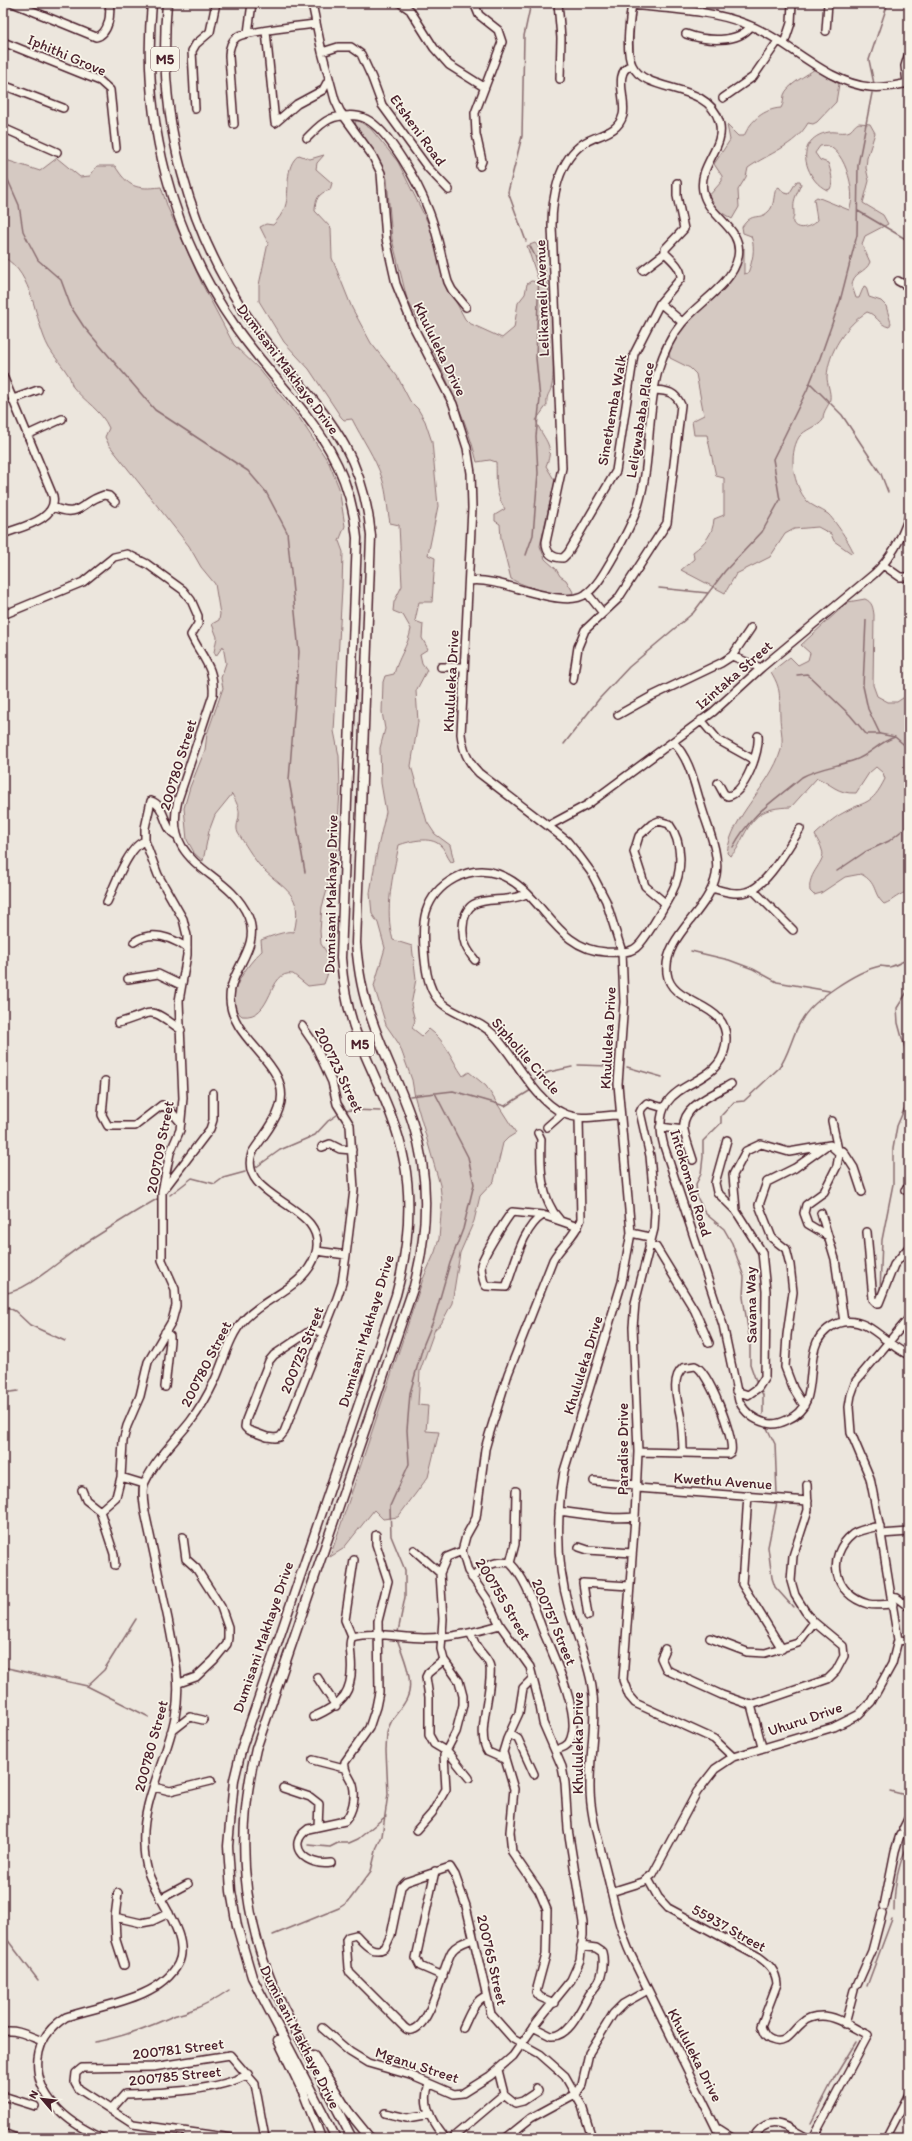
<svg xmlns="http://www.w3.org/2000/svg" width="912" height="2141" font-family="Itim,sans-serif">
<rect width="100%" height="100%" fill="#ece6dd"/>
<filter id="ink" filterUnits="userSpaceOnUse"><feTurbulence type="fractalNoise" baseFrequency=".025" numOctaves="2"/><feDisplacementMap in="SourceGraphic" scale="8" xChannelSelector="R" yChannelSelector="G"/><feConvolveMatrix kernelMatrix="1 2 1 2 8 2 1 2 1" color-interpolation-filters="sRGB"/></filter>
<g filter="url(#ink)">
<path fill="#d5c9c2" stroke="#907476" d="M815,69L839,84L836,102L817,122L813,124L808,123C795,146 769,153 748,168L746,177L738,190L739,207L732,219L719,211L708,197L722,181V176L714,164L730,140L727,125L738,136H744C751,120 764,109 781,108C784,103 783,100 784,95C787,85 807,75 815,69Z
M355,121H359L371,129L398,162L430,227L447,285L465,319L469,323L502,338L514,328L518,303L525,294L527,284L531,281L539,282L527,246L535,243C551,258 556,362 552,385C550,395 546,393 547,405L536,420C542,440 556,443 546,466L555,481L540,546L545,559L556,569L560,576L566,580L573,592L572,594C557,597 524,586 511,579L501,539L500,524L495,521V515L505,509C494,492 497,481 496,462L490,460L477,462C467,421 449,385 431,347L437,339L427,320H418L407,299L392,239L387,179L381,163L356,126Z
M859,123L870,124L875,133L867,158L866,168L869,181L863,203L883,215L888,224L865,236L862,244L870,262C866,273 852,272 852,286L856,298H859L864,286L866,287L869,297L881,301L886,306L891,323L889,327C879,325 876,314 867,312C846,325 828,352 827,377C827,384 831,392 830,399C829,407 823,410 823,419C817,427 805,429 799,437C788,455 793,485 807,501C813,507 821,509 828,514C833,518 852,546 853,552L851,553L834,541L831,534L818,527L794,529L785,534L770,557L736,574L725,593L681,570L694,559L693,552C705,543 713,534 714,519L724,515V478L716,476L707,435H694L692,421L704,415L696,374L690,368L670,358C662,336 724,290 737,272C741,265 740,255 744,248V274L748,273C752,262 756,249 751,236L743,233L742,227C753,211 758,221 768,212C775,206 773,196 776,189L779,187L784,193L789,194L797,181H800L801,184C795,199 793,198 794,214C794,217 792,220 793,223C798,232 813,226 817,220L814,199L817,197L849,210C858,195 843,139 820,146L815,153L820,160L828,163C831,171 834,182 830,189L827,190C817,185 812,178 808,168C801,150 810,135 829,132C835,131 844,134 850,131C854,128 855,124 859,123Z
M299,155L310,159L324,155L317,163L316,169L332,183L330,190C318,193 315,200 315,211L331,228L332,258L352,308L371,343L397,376L410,401L418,409L425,421L432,442L438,506L428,555L435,558L432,602H419L415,621L423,624L422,638L428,649L420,654L422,663L427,670L416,691L418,722L411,766L427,822L435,834L450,845L454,861L451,862C447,857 445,849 440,845C430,836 410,841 399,845C393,875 384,910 393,940L412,946L416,979L411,1005L415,1021L412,1028L422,1036L429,1029C446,1041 451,1059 463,1076L469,1072L486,1086L516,1133L508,1138L503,1143L494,1181L480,1196L474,1221L460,1253L452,1303L441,1324L435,1329L420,1371L418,1405L428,1406L426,1431L439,1432L428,1477L398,1517L383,1519L374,1510L343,1549L330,1557L423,1279L435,1252L439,1239L442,1202L440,1185L415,1098L412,1080L399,1044L386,1025L374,986L385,948L378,923L372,914L370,893L377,851L386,812L381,783L380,748L385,729L382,712L383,682L385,676L394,674C398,658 408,646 411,629L403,615L393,611L394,602L402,586L399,525L390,523C387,508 387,493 382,478C375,457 362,439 352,419L344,420L341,417L309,369L284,342L259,301V285L268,243L260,227L266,224L273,225C278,220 282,214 285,207C291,190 283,167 299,155Z
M57,158L80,177L90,176L97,166H115C128,187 136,190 161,187L168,208L202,284L234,345L259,369L300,419L329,463L339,488L345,526L339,541L343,552L342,588L334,731L339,756L340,790L336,860L322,907L320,931L321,944L330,957L328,973L324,984L308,986L293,974C267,969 274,1020 242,1016C220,1000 248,963 262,951L261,940C269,937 287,930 294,932C304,892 284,891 260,866C254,859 243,841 238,833C235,826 239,821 239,815C240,808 235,800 232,794L215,815L209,831L203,861L195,854L187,840L184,808L190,787L205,750L207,734L223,688L221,678L226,663L223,646L216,656L214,652L217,637L212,624L219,620L220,614L215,584L201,567L189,546L109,445L105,437L109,428C101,410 85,402 73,387C71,384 71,379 69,376C63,366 55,358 49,348C34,321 34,273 3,257V159L40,171Z
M865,599C872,602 873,607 874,615L873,685L877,696L888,702H897L909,694V892C900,892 893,901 884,904C872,893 878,883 861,874L845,877L821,893L814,895L810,891C807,872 827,862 822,850C821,845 817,840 815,835L816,834C824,827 833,818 843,813C865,800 871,807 885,779L883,773L876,767L869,773L856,793C837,794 832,784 817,778L791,807C762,808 754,814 741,841C738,847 736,852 730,856L727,853C732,814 770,787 781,750C784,738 780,728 780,716C779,696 782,690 771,672L790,657L798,665L808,660L810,653L801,645L848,602Z"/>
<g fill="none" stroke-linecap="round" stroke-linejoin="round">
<path stroke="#896c6f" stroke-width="1.5" d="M874,84L869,60L888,3
M3,181L8,180L19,205L23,231L29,243L38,260L61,280L71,307L84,327L155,410L248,471L266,492L287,532L299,652L289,780L305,872
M858,211L909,241
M526,241L508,192L522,136L524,36L531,3
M810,383L842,415L881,474L888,492
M526,555L533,535L538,473L536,436L540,399L536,358L539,271L536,258L530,246
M659,588L708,593
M866,620L863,686L868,709L880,734
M797,675L807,674L850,715L866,734H880L895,737L909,749
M564,744L599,699L629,667L693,613L725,571L762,532L780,500L773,459L807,390L820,358L840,301L857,235L858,165L872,93
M733,847C752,812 773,802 802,777C818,768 838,766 855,760C870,755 879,742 895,737
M837,871L865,852L889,841L909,825
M691,951L729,960L753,969L777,982L829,991
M909,989L897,1008L898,1023L909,1063
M578,1065L610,1066
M627,1067L662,1077
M533,1080L549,1072L572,1067
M410,1096L453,1091L505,1106L531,1090
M344,1111L352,1110L380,1111
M255,1168L280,1150L315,1135L328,1121L340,1113
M170,1195L192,1178L215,1184L223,1178L245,1172
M880,1292L882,1240L893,1184V1149L897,1126L909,1098
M3,1293C24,1294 62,1258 81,1246C106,1230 131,1214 157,1199
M3,1305L15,1311L30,1325L65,1341
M757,1384L750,1364V1342L743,1297L744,1277L732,1243L724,1229L706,1214L697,1197L696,1184L701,1174L703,1157V1141L721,1123V1116L734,1102L744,1101L779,1068C789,1055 792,1035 801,1021C812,1000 857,971 880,966C883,966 886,967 889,967C896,966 902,961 909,959
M760,1389L763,1395V1414
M3,1393L18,1391
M767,1428L775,1444L777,1494
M777,1502L768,1547L772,1578L775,1587L793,1607
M398,1632L405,1597V1570L391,1536L390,1506L409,1464L407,1430L410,1393L423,1346L434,1319L450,1263L463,1229L474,1184L468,1157L435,1093
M3,1667L87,1686L149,1717
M87,1686L104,1670L136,1619
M890,1791L909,1796
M308,1845L330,1847L338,1843H349L358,1839L386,1816
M894,1911C894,1888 898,1863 909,1843
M3,1934L38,1980
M273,1935L339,1908L348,1902L371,1871L377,1847L382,1836L388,1794L386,1750L387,1733C392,1714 400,1713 407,1698C415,1682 403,1655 397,1639
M867,1986L892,1919
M95,2042C122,2037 147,2028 171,2017C177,2014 183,2014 189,2011C203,2006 216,1999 229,1990
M811,2123L834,2078L856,2042"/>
<g stroke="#4a1f2b" stroke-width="10">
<path id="minor" d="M13,3L96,37C109,34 111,14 109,3
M312,3L322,52L335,100L340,111L372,155L381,173L386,239L396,284L413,326L453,404L467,448L471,473L472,508L461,734C463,750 467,761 479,773L548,826L567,841L580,857L591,872L606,901L622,952L624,1002L618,1084L631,1233L622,1282L564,1471C556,1517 556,1563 569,1609C576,1635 588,1660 592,1687C597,1719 590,1750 590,1783C589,1814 600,1845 607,1874C614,1902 619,1929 631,1955L721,2138
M400,3L410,10L434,48L449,65L484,87
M474,3L479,15L498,30L502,42L475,113L476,134L482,161L480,166
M558,3L561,38L560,79
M632,5C669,9 711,10 746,24C788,39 825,83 870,87C883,89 896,85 909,83
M266,31L275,123L297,104L323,90L329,79
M826,31L828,3
M248,33L252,3
M686,34C705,41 738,44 751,26
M3,42L100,81L110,90L116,148
M784,44L791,23L792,3
M322,52L338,47H351L361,54L372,78L382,105L428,168L449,190
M632,65C612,71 627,101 623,115C618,134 598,134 584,143C558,160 552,198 552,226L562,468L546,542C546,553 552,558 563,558L568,553L616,471L634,354L660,303L681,278C682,268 672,260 665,253
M907,83L905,66L909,53
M3,85L63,108
M723,98L753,77L778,41
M195,109L192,51L196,44L210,32L216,3
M234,124L229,56C229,49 230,42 237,37C247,31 300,26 315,24
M3,128L57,152
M307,138C314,131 321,123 330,119C340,115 357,114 366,119C389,130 419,185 428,209C438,232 441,258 448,282L452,290L466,307
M665,253V249L684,229L677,196V183
M643,270L665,253
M898,281L909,287
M660,303L682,322
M3,376L53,496C58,520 20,527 3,534
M13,399L38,390
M27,435L62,419
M53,507C81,519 80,502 104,495L109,496L115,502
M883,565L900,577H909
M469,581C501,576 562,611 586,594C597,586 604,573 611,561C621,544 632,525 638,506C652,462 646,414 658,371C663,354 671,336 682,323C699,302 732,285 738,257C744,227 707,217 703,191C698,164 727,147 719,121C707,81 646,95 632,65C625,51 630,19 632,3
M587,593L603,613
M3,615L83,582L114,557L127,554L147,564L183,590L191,600L198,616V624L191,635C202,658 215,667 213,695L178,800C161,868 227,868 248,916C262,948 229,969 230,999C231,1043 295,1065 279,1109C274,1125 261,1138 252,1153C236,1201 333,1204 315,1256C304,1288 265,1297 244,1320C229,1336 224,1361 215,1380C208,1395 200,1409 190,1422C174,1442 156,1459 145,1482C141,1490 144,1504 145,1512C153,1548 160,1583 168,1619C174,1652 182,1683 175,1717C167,1760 141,1801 144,1845C144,1854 146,1864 148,1872C156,1898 192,1937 178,1964C160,1999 101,2005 66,2017C53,2025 43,2035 39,2052C30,2094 68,2123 102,2138
M732,656L751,628
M441,667H464
M573,680L578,647L585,630L618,599L667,523L681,405C675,392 668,391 655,390
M618,715L652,696L721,663L732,656L761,668
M701,720L718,740L754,760
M673,742C690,759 694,783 701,805C707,827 720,852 716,875C709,912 663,936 667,973C671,1009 735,999 725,1048C716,1093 645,1076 664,1146L723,1325L739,1401C745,1413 754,1420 766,1423C773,1425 781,1423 787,1420C820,1406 805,1368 817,1342C822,1332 832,1324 843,1322C870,1317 886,1346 909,1355
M718,783L724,794L728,796C745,793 760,751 758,736
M548,826L587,805L713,712L761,668L874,574C891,558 902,538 909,516
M712,888C723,891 734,895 746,892C766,888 789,846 800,829
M753,890L793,930
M107,902C114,887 129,845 145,841
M134,942C151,930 171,937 187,948
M475,960C466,949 462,941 463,927C465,888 499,907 526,894
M128,979L158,974L181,985
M118,1023C155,1013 146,1004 181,1030
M302,1026L315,1045L332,1082L337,1104L350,1125L354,1190L346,1255
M105,1081L102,1115L108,1126H135L162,1105L170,1110L181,1123
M664,1108L647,1103L642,1108L640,1112L650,1156L655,1211L654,1229L635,1303L633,1327L638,1452L635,1517L623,1680L629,1696L635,1703L714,1739L733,1757
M619,1115C600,1115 581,1122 563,1113C534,1100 516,1058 494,1035C476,1016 443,1015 432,990C424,973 421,929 426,912C435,883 469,864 498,874C542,889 554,950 606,952C615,952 626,954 634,949C643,945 666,903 672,892C683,871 683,843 669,824L659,821L652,824L639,836L634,852L645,886L665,903
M547,1127L563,1113
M660,1127L684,1130
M538,1133L541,1139C540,1165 540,1199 559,1219
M727,1140L715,1183L717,1192L736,1211L762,1252L766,1291L765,1377L758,1388L748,1395L736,1391
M322,1147L330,1144L340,1149L352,1150
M837,1151H843L854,1168L862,1192
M693,1160C690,1150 686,1140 684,1130C680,1106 715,1094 731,1084
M905,1190L909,1187
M162,1192L210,1129L213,1120V1093
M736,1210L733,1175L746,1151L761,1144L789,1152L830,1145L837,1151
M821,1213L835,1259L844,1322
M543,1215C522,1228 515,1265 506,1287L486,1286C483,1283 481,1270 481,1265C483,1256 506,1219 512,1212L543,1215L578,1227
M867,1232L873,1299L877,1303H879L894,1265L909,1247
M631,1233L650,1237L649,1243
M828,1236L808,1224L804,1213L806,1205L824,1192L837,1166L839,1155L832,1121
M649,1245L656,1247L695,1311L709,1343
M317,1251L346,1255L342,1283L337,1298L284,1432L280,1437L275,1438L267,1437L248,1430L245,1427L246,1420L269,1361L274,1355L310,1331L316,1330L322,1333
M165,1387L170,1341V1336L165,1332
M804,1406L793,1388L785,1367L787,1335L793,1292L790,1265L786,1249L772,1238L759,1205L767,1182L795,1168L826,1146
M638,1452L728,1454L731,1452C735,1438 708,1370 695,1366L683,1368C669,1379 679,1405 681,1420C682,1430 683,1441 683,1452
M594,1481L637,1485
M144,1484L121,1477L123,1441L127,1426L140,1396L148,1362L172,1321L176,1306L175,1289L162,1260V1192L170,1153L180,1130L183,1098L179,1001L187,955V936L183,919L158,875L145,841V828L151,801C166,805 163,829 176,835
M637,1488L808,1501
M82,1490L86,1500L100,1511L116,1497L121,1477
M748,1495L742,1584L782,1649
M100,1511L114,1554L115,1565
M559,1511C584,1514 610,1520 635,1517
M880,1526C871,1528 861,1529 853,1534C825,1556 834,1595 868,1604C876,1606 885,1604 893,1604
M881,1534L909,1532
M579,1547L588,1550L632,1553
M414,1550L440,1573
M510,1563L515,1544L516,1491
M472,1578C484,1566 494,1560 510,1563C528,1581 534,1608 543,1631C553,1655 581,1713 571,1738C569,1746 562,1748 555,1750
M891,1597L897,1598L909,1607
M588,1616L583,1583L629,1586
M470,1633C473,1637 474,1643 477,1647C481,1654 489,1659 490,1667C493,1691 475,1734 488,1752L504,1759
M352,1637L345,1620L354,1560
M710,1638L747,1652L765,1653L798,1643L814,1622
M898,1640L909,1641
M665,1649L661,1658L666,1669L671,1672L722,1695L751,1705L762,1747
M444,1660L428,1673L426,1677L429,1697V1735L434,1744L449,1753L469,1778
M317,1677L336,1706
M533,1678L523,1688L519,1713L507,1739L503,1752L514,1789L510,1832L512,1852L539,1891L547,1910L546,1955L536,1992L540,1997L554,2003
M179,1683L196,1677L214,1660L227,1644L228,1638V1627L221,1607L196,1568L186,1559L183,1537
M751,1705L828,1679L836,1671L844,1656L843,1646L814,1622L805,1611L795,1595L791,1581L793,1556L808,1510L807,1485
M313,1717C343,1704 354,1692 351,1658C351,1651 348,1643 352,1637C375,1631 401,1638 424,1638C451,1638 475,1632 500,1625
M171,1732L190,1717L203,1720
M510,1734L518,1739L534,1774
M313,1760L344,1768
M154,1787L170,1791L211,1781
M283,1788L310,1797L319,1804L318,1826
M903,1829L909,1817
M417,1830L432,1813L446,1789L444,1755L456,1732L463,1705V1696L459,1681L444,1660L441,1649L443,1619L440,1573L447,1557L462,1551
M331,1863C307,1867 284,1846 308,1829L345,1821C353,1812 356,1796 353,1785C350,1776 343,1771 345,1762L369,1728L376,1707L379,1692L378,1621L388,1581L376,1544V1535
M435,1871L416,1958L420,1966L443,1976
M648,1879L658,1897L668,1908L759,1957C769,1964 776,1971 777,1984L761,2026C763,2032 765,2038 772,2040C786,2046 792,2031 802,2023C807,2018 815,2016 822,2016C838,2016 854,2029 868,2035L813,2138
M611,1892L643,1882L653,1874L697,1792L715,1769L733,1757L834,1727L858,1715L871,1702L892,1664L898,1640L881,1534L870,1478L851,1433L849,1407L851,1395L856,1381L909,1318
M160,1899L188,1884
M884,1906L895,1851L900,1835
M115,1917L118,1893
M473,1939C465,1942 457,1944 452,1951C443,1965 431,2029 411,2030C407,2031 404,2027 401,2024L350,1973L348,1968L346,1940L348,1937L356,1935C364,1943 372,1955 385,1948L391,1935L401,1887L406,1882L450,1867L455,1875L466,1906L491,2014L513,2039L540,2054L565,2076L582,2106L592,2138
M124,1965L116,1940L115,1917L141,1923L152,1921L169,1913
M857,1985L872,1951L882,1913
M845,2024L854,1990
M533,2027L551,2036C569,2038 582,2007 589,1995C593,1989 599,1984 601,1976C603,1969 604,1959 602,1952L596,1948L581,1946
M322,2028L350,2052L368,2063L410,2075L454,2094L463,2093L490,2076L513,2056L537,2022L571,1980L580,1960L583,1935V1923L568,1829L565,1783L562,1767L543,1723L540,1706L530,1667L500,1625L487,1599L468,1571L462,1551L466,1536L476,1518L485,1449L489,1435L508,1374L553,1260C561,1246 576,1235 581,1219L579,1118
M463,2028C468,2018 474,2000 486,1996
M3,2032C15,2028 31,2037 42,2041
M498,2070L504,2094L515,2103L523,2101L538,2091L536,2088
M429,2084C421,2104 432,2123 445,2138
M3,2096L35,2106
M111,2110L125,2094C159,2093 220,2091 248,2074
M385,2113L407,2118L430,2114
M718,2129L732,2138
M3,2133L16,2138
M232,2138L133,2124L79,2089L75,2082L76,2073L82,2068L153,2067L230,2055L255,2084L265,2138
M452,2138L504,2094
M506,2138L531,2118L577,2093L582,2085L589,2053L613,2014L623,2004L648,1990
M753,2138C769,2112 787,2127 807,2138
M886,2138L909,2094"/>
</g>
<g stroke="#4a1f2b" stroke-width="11">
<path id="major" d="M152,3C141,117 171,236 237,329C289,402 348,441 357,538L341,958C343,985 348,1012 358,1038C374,1078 396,1117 404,1160C413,1206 408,1250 396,1295L242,1747L234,1780L228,1846L231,1891L237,1926L252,1977L336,2138
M167,3C157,119 188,235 256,329C311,404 362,436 371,536L356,943C358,968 362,994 371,1017C383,1054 402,1088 413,1124C430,1177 428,1232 414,1286L256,1749C238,1824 240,1900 268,1973C277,1998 291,2022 304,2046C320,2077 336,2107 352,2138
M278,2040L304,2094L321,2138
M314,2056L348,2111L370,2138"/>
</g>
<use href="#minor" stroke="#f7f3e8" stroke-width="7"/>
<use href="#major" stroke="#f7f3e8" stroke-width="8"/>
</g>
</g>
<g text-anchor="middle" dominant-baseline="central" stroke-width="3.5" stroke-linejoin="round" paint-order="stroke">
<g fill="#f7f3e8" stroke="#7e5f64" stroke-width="1">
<rect x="151" y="47" width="28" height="24" rx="3"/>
<rect x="346" y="1032" width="28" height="24" rx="3"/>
</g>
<g font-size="14" font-weight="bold" fill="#4a1f2b">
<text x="165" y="59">M5</text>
<text x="360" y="1044">M5</text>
</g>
<g font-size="15" fill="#4a1f2b" stroke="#f7f3e8">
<text transform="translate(67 55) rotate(23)">Iphithi Grove</text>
<text transform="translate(418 130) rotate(54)">Etsheni Road</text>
<text transform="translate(542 298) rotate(-92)">Lelikameli Avenue</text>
<text transform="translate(440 349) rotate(64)">Khululeka Drive</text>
<text transform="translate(288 369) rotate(53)">Dumisani Makhaye Drive</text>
<text transform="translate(612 410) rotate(-80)">Sinethemba Walk</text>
<text transform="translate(640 420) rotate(-81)">Leligwababa Place</text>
<text transform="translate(734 675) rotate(-41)">Izintaka Street</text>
<text transform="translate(451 681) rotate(-87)">Khululeka Drive</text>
<text transform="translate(178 765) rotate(-73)">200780 Street</text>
<text transform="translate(331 894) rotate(-89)">Dumisani Makhaye Drive</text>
<text transform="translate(608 1038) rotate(-87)">Khululeka Drive</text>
<text transform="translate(526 1056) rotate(49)">Sipholile Circle</text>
<text transform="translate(339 1070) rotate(64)">200723 Street</text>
<text transform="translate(160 1147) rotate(-79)">200709 Street</text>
<text transform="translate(691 1183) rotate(73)">Intokomalo Road</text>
<text transform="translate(751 1305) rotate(-91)">Savana Way</text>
<text transform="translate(366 1331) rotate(-73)">Dumisani Makhaye Drive</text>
<text transform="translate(302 1350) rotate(-68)">200725 Street</text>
<text transform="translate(206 1364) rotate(-63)">200780 Street</text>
<text transform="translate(583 1365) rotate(-73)">Khululeka Drive</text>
<text transform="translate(623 1449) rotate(-90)">Paradise Drive</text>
<text transform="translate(723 1481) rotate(4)">Kwethu Avenue</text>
<text transform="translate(503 1599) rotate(59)">200755 Street</text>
<text transform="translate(554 1622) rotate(67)">200757 Street</text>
<text transform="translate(263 1637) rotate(-71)">Dumisani Makhaye Drive</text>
<text transform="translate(805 1719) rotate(-19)">Uhuru Drive</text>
<text transform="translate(578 1743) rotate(-90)">Khululeka Drive</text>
<text transform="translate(151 1746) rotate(-75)">200780 Street</text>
<text transform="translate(729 1928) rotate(29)">55937 Street</text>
<text transform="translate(492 1960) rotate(77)">200765 Street</text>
<text transform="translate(300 2037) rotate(63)">Dumisani Makhaye Drive</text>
<text transform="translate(178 2049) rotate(-7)">200781 Street</text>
<text transform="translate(695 2055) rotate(63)">Khululeka Drive</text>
<text transform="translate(417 2065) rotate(18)">Mganu Street</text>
<text transform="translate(175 2076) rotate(-6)">200785 Street</text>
</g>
</g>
<rect width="912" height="2141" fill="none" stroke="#f7f3e8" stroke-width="16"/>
<rect x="8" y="8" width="896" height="2125" fill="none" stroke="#4a1f2b" stroke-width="1.5" filter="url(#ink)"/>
<g transform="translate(42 2099) rotate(298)" stroke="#f7f3e8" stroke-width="3" paint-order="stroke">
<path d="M0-3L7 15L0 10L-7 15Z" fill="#4a1f2b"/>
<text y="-6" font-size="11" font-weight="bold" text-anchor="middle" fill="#4a1f2b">N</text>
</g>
</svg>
